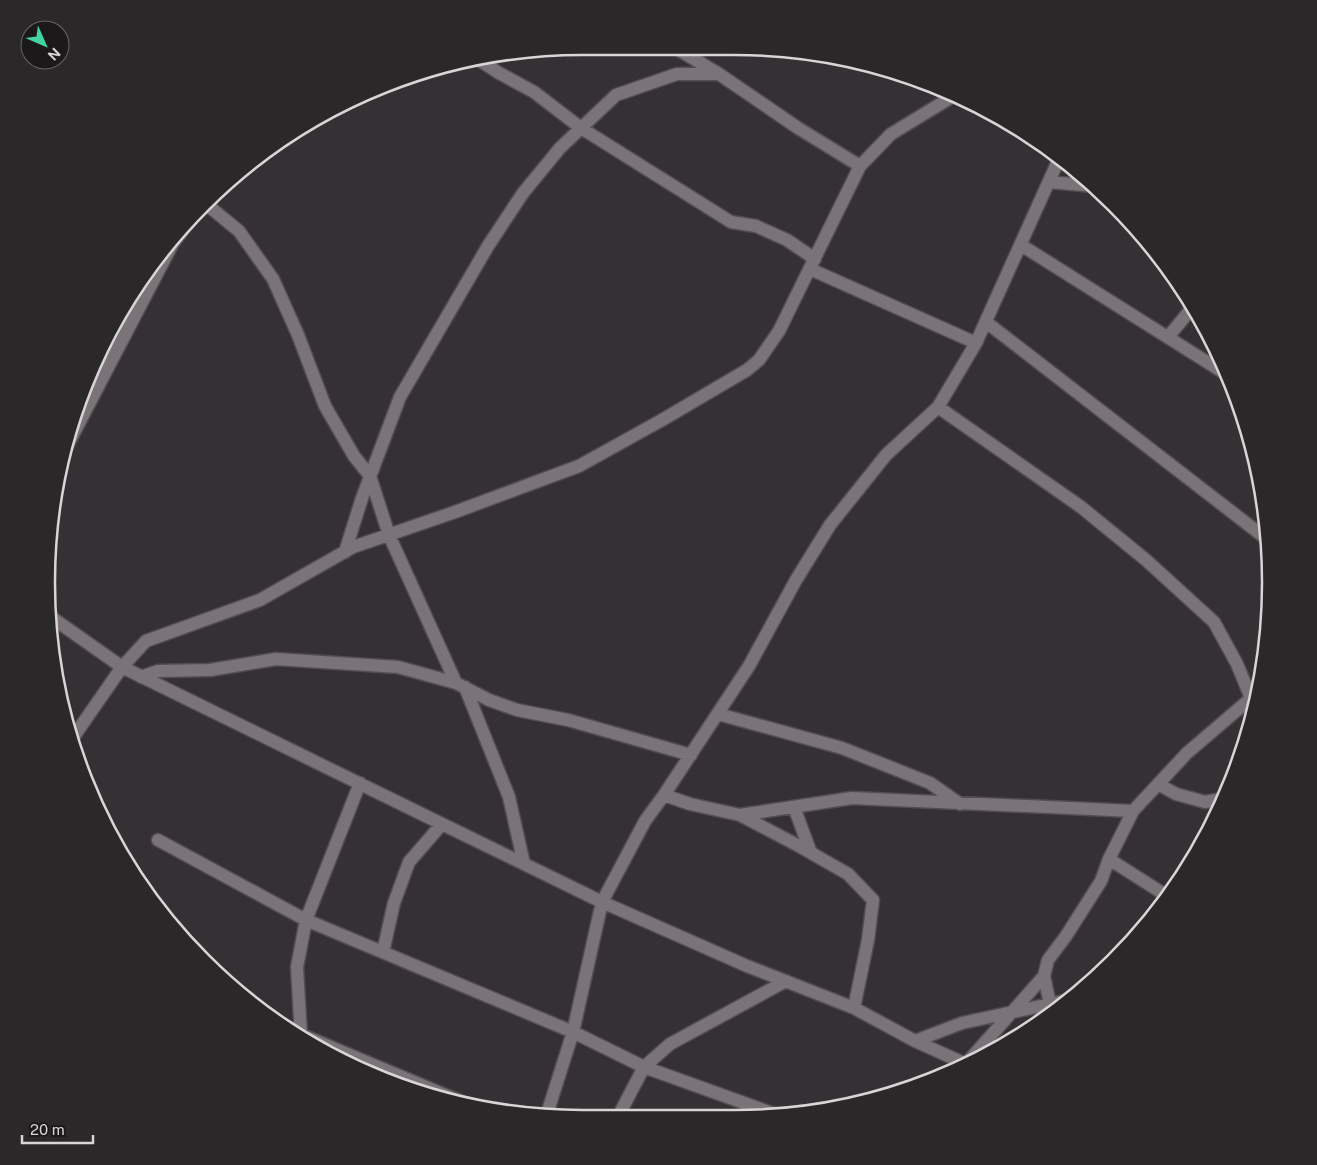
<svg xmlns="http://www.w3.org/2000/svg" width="1317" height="1165" font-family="'Public Sans',sans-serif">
<rect width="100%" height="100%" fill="#353033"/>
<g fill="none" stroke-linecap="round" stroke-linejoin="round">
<g stroke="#524d50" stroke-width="15">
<path id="minor" d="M674,47L719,74L798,128L860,166L891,134L955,95
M479,60L499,73L534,92L581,128L731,222L756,226L787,240L815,259
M1049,182L1094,186
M206,204L239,231L273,279L298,335L325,406L354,456L370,476L389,535L456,683
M1021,245L1226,374
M810,269L976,343
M986,322L1268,540
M1168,337L1192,308
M938,407L1081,507L1146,560L1214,622L1237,664L1251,698
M66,448L173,243L191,219
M345,552L362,498L400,397L488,246L523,193L560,148L616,95L677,74H719
M48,615L122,667L442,824L602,902L747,966L854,1008L915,1041L968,1065
M141,677L158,671L210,670L276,659L398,667L456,683L489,700L517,710L568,720L691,755
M465,687L509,797L524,864
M718,714L842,748L930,783L960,804
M72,739L122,667L146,641L260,600L353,547L455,512L579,466L662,420L747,370L759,360L779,331L860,166
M1158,784L1176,794L1205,802L1222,799
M664,795L749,666L796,580L830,525L886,455L938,407L976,343L1059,159
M794,807L811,853
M740,815L799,846L848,874L873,900L868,940L854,1008
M158,840L306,920L573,1032L644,1067L780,1116
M1109,859L1167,896
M383,952L394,903L409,862L442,824
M1044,976L1050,1004L1051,1014
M295,1032L469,1105
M301,1036L297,967L306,920L360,783
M915,1041L962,1023L1069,1000
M964,1066L1044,976L1048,960L1066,936L1101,881L1109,859L1133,811L1187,753L1256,694
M546,1117L573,1032L602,902L645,821L664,795L690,804L740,815L852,798L1133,811
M619,1118L622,1109L644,1067L670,1044L786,981"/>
</g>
<use href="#minor" stroke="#7a7478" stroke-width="12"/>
</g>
<path d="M0 0H1317V1165H0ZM582 55H735A527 527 0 0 1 1262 582V583A527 527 0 0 1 735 1110H582A527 527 0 0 1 55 583V582A527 527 0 0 1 582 55Z" fill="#2a2829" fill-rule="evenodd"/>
<path fill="none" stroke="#d9d5d7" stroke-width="2.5" d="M582 55H735A527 527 0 0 1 1262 582V583A527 527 0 0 1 735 1110H582A527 527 0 0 1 55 583V582A527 527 0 0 1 582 55Z"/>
<g transform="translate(45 45) rotate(135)"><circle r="24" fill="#1b191a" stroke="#676466"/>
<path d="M0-4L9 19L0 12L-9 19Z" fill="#42d4a1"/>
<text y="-8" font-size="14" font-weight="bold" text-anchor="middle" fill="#d9d5d7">N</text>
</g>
<path d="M22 1135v8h71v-8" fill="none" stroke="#d9d5d7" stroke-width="2.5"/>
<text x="30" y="1135" font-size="15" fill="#d9d5d7" stroke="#1b191a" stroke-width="4" paint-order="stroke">20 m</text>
</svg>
